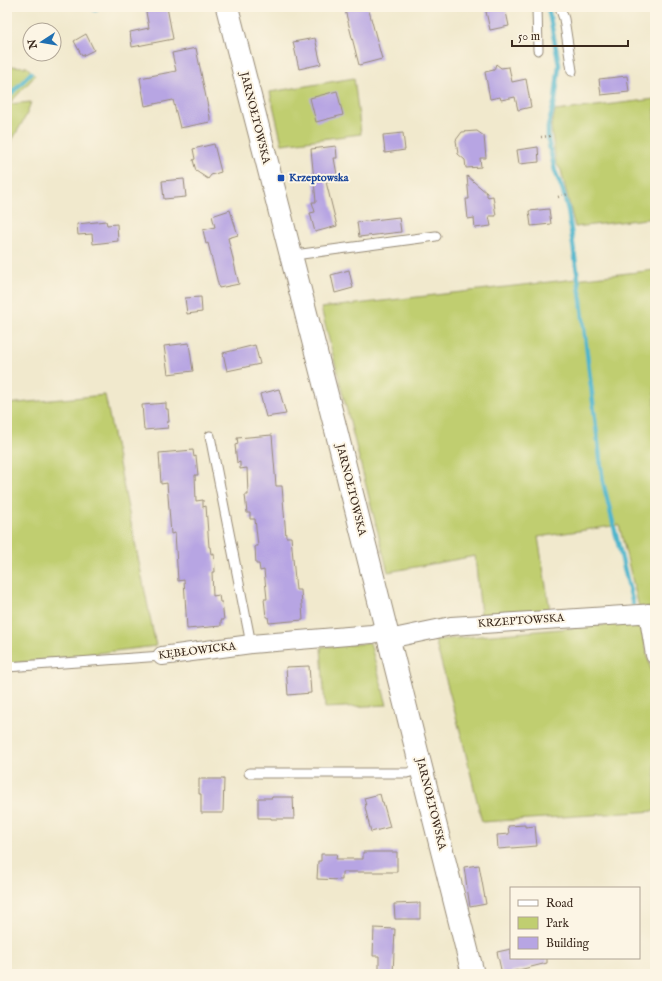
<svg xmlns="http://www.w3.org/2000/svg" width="662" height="981" font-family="'IM FELL English',serif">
<rect width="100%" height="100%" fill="#fcf5e5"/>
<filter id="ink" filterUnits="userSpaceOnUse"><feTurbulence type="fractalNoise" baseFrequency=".025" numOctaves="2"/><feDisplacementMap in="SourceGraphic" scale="8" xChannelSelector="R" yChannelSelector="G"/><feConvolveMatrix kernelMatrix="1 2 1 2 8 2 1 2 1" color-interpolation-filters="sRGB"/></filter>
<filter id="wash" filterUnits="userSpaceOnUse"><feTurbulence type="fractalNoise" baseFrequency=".012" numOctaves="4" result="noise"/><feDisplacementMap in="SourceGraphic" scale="16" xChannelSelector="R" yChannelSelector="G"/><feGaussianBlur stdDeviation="0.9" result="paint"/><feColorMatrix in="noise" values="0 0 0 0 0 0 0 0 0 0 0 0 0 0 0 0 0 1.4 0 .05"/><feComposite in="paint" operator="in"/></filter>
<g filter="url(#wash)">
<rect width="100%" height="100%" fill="#f1e9cd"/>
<path fill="#c0ce70" stroke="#7e7c47" d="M7,66L27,67L35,76L9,104L31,102L26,116L7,149Z
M354,78L361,134L282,144L270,92Z
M655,99V218L575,227L561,170L556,163L551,127L555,111Z
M655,270V607H639L619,525L538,537L550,610L481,615L475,556L388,572L321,308Z
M105,395L156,646L7,664V404Z
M640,622L655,688V811L482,822L463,742L435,640Z
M370,643L387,705L325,708L321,647Z"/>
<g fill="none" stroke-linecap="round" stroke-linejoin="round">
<path stroke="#4eb5cc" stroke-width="4.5" d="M548,7L559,65L555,100L548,127V140L555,171L563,191L568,210L580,292L588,362L603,482L633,604
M95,10L98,7
M7,98L31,73"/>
</g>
<g id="blocks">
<path fill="#b7a5e3" d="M145,7H167L173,39L132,47L130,32L149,28Z
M358,7H368L382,59L359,65L345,10Z
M485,7H505L509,26L490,30Z
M86,34L94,50L82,56L74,41Z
M315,38L321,64L299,69L293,42Z
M196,48L210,117V122L180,128L173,100L145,106L140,78L176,71L172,53Z
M496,64L501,68L509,67L512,82L526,79L531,107L518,110L515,97L501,100L500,97L490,99L485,72L494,70Z
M627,76L629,92L601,95L599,79Z
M337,91L343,115L316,122L310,98Z
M477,131L484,136L486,158H480L481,167L466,168L465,160L458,154L456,140L462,132Z
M403,133L405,150L385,153L383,135Z
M214,144L221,172L211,175L208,179L196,171L193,160L195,159L193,149Z
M336,146L337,158H334L338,180L326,182L337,226L315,232L310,213L315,212L312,202H316L311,149Z
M538,147L539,162L519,164L517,150Z
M467,176L487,193V197L493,196L496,216H489L491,226L475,228L474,218L468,219L466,199H469Z
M184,179L186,197L164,199L162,181Z
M549,209L551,224L531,226L529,211Z
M230,210L238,235L228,238L239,284L219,288L208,243L206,244L203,230L215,227L212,216Z
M399,217L401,232L359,237L357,222Z
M106,221L107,225L117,224L118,241L93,244L92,234L78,235L77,224Z
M349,270L353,288L335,293L331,275Z
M201,297L202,312L187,314L185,298Z
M189,343L193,371L168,374L164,346Z
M255,345L260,364L227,371L223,353Z
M279,389L286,414L266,417L260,394Z
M166,403V409H168L169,422H167L168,428L144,430L142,405Z
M272,435L276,486H282L286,537H291L296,590H301L303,620L269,623L268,617H266L264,599H267L264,570L260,571L259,564H256L255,546H258L255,519H250V513H247L245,495H248L247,468L240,469V462L237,463L235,445L238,444L237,438Z
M193,450L194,457L196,456L198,475H195L196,501L203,500V507L206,506L209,547H210L211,554L214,553L215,572H212L213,596L219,595L220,602H222L224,620H221V626L187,629L184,580L178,581L175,533L171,534L167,483L161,484L159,453Z
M309,666L311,693L288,695L286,667Z
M199,779H224L223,813H201V794H199Z
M380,794L382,802H383L390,827L371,832L365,807L366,806L364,798Z
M272,797H293L294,819H271V818H258V798H272Z
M525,825V827L535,826L537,846L498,849L497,835L509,834L508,826Z
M363,852H397V872H342V880L317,879L318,861H321V854H337L336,859H363Z
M479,865L486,904L470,907L464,867Z
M420,903V919H395L394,904Z
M374,928L395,929L393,974H379V956H373Z
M511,949V958H547V963L511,972V974H502L497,952Z"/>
</g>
</g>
<g filter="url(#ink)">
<use href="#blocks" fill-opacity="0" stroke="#968a76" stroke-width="1"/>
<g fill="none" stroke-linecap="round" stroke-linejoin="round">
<g stroke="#968a76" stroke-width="11">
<path id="lane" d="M537,7L538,50
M560,7L564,19L572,71
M291,256L302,254L436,236
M210,436L251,644
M7,667L162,656
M249,773H407L422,769"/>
</g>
<g stroke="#968a76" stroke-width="20">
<path id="street" d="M648,613L655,655
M389,639L451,626L655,613
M162,656L251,644L372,634L387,630"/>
</g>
<g stroke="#968a76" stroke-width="24">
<path id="secondary" d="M227,7L334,422L473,974"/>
</g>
<path stroke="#968a76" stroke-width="2.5" stroke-dasharray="1 3" stroke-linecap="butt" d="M541,137L551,136
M558,197L568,194"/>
<use href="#lane" stroke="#fff" stroke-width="9"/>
<use href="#street" stroke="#fff" stroke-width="18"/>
<use href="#secondary" stroke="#fff" stroke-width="22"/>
</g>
</g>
<rect fill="#1a4fb4" stroke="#fcf5e5" stroke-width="1.5" x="277" y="174" width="8" height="8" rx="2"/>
<g text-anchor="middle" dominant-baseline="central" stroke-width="4" stroke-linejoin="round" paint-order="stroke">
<g font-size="11" fill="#3b2a1e" stroke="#fcf5e5">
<text transform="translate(255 118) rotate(76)">JARNOŁTOWSKA</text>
<text transform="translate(351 490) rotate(76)">JARNOŁTOWSKA</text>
<text transform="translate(521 621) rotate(-4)">KRZEPTOWSKA</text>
<text transform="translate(197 651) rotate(-7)">KĘBŁOWICKA</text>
<text transform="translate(431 804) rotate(76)">JARNOŁTOWSKA</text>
</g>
<g font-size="11" font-weight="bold" fill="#164399" stroke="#fcf5e5" text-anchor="start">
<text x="289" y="178">Krzeptowska</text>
</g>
</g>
<rect width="662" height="981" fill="none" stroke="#fcf5e5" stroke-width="24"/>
<rect x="510" y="887" width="130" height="72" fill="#fcf5e5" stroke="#afa495"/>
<rect x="518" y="900" width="20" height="6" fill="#ffffff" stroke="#afa495"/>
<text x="546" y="907" font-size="12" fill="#3b2a1e">Road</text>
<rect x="518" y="917" width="20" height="12" fill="#c0ce70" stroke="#afa495"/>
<text x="546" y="927" font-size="12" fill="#3b2a1e">Park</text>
<rect x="518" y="937" width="20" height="12" fill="#b7a5e3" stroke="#afa495"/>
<text x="546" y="947" font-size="12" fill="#3b2a1e">Building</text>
<g transform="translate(42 42) rotate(258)"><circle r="19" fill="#fcf5e5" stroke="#afa495"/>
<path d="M0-3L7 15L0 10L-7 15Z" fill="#1f6fb2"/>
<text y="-6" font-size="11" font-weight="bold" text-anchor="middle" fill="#3b2a1e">N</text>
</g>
<path d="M512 40v6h116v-6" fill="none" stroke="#3b2a1e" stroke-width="2"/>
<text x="518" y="40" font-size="12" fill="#3b2a1e" stroke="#fcf5e5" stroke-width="3" paint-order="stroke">50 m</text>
</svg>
